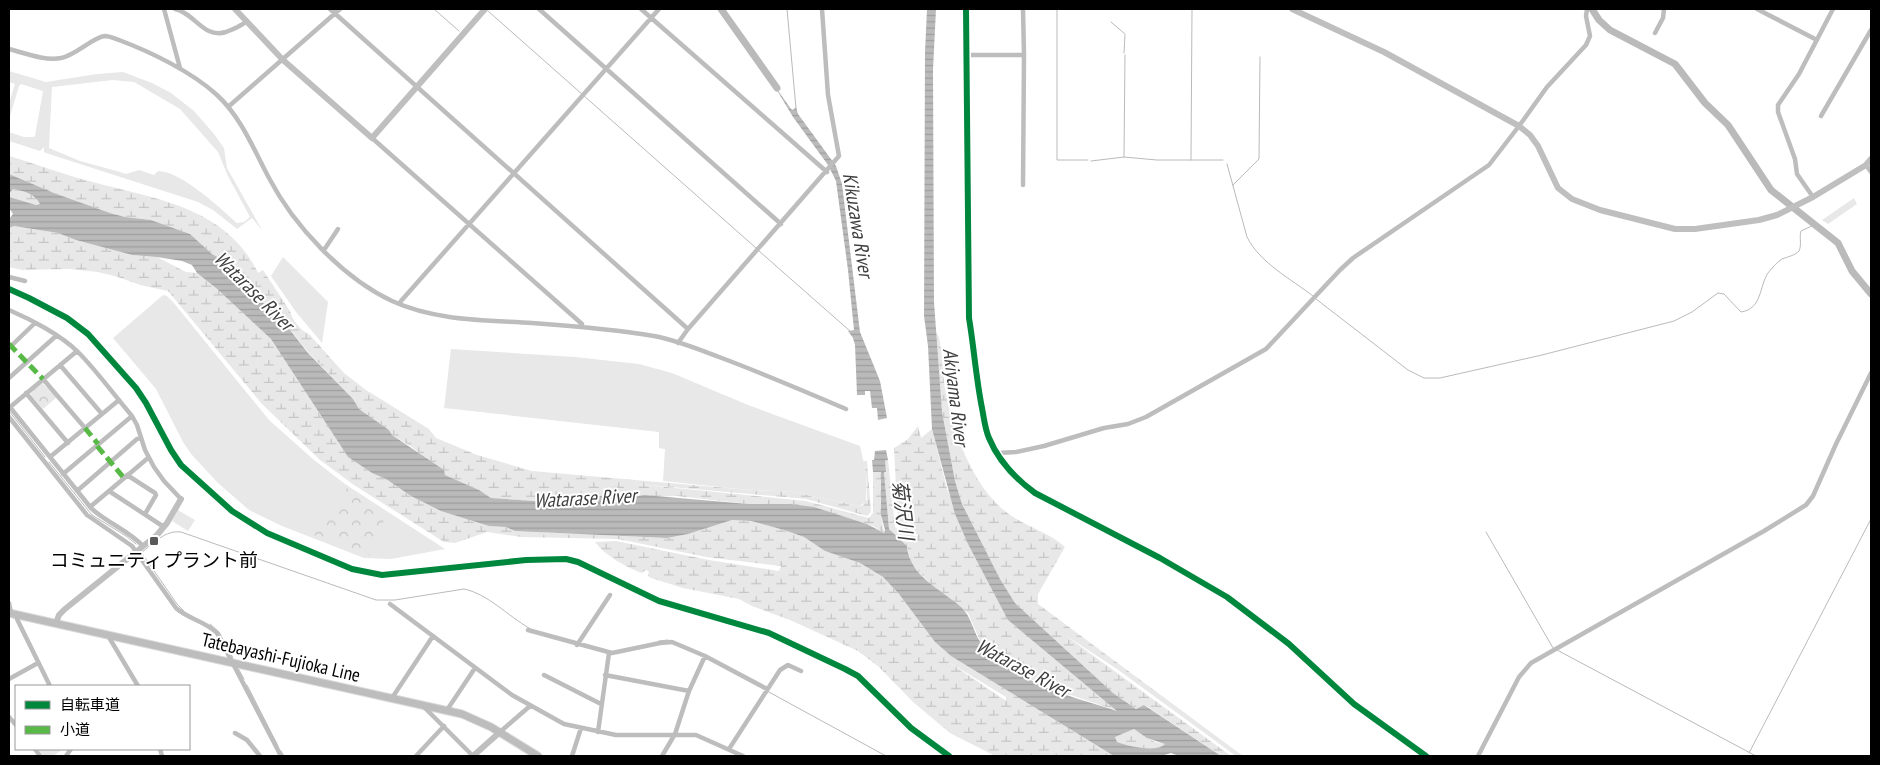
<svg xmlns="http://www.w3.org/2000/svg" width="1880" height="765" font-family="'PT Sans Narrow','Noto Sans JP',sans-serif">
<defs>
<pattern id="wetland-marsh" width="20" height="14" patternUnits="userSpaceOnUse" patternTransform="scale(1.25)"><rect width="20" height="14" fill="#e8e8e8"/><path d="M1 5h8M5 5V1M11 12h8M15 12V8" fill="none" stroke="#c5c5c5"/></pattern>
<pattern id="park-crowns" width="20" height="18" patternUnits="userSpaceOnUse" patternTransform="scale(1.25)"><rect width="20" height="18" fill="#e8e8e8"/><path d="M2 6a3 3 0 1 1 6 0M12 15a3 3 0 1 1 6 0" fill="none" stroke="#c5c5c5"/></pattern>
<pattern id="water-rules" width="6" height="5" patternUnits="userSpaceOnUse" patternTransform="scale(1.25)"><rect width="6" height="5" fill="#bababa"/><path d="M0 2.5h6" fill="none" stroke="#9e9e9e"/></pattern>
</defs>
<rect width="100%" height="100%" fill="#fff"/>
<path fill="#e8e8e8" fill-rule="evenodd" d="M9,71L46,82L97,74L123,72L152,83L171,93L194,111L214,134L224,148L227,168L262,230L252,218L237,229L213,210L198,202L46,153L44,152V147L40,151L9,141V132L24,137H33L35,136L43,91L21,84L19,86L9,120V103L15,84L9,82ZM113,80L134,82L180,109L218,152L228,176L250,217L244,222L237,223C220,208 181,171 158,171L154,175L139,170L126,174L120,172L80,161L49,148L52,87Z
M1854,198L1857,204L1828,224L1822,220Z
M283,257L328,302L322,343L296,312L271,276Z
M163,295L167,296L173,302L269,420L314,460L345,484L445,549L391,559L364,558L282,526L249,510L218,483L192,455L183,442L156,389L113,338Z
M451,349L575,357L639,364L672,373L748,405L860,446L866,473V502L859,506L793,492L738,489L663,481L665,449L659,448V432L444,408Z
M178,510L195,520L188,531L172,521Z"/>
<path fill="url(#wetland-marsh)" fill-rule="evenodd" d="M9,156C36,164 62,174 89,181C154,199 226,206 258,273L263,270L290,311C292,320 301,331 309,334L344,373L366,390L429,429L436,438L477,455L532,471L738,489L793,492L859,506L863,505L867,500L866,473L863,461H867L871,512L867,516L806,499L625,483L806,501L869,518L873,513V472H881V515L884,533L873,526L848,518L791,504H748L677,496L633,497L623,499L611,495L534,501L491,498L479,490L445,475L412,447L392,435L389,430L359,409L353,399L309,353L273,308L261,302L245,289L236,271L230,264L212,254L190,234L151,220L125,217L110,213L54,193L9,174Z
M13,189C25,191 34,193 40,204L36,205L9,198V192Z
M14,226L58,233L76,240L132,255L157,257L186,272L197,273L216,288L271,339L348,457L372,473L386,479L411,496L489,526L506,527L515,531L667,538L688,534L732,520L751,521L784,530L804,537L825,551L860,563L883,577L899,594L935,642L951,656L1114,756H995L950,733L913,702L879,667L858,651L790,620L752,606L739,599L683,588L651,578L648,576L649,572L647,570L641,573C625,566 605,556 595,542L616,541L709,560L779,571L781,566L706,557L618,539L521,537L487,532L455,543L444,542L354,485L320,460L262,404L168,291L140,285L118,277L98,272L69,269L22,270L9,267V228ZM947,661L1006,697V700H1005Z
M935,331L939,337C943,356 942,375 946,394C954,434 973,486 1006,512C1024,526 1049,532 1065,547L1038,594V604L1243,756H1236L1117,669L1065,635L1231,756H1221L1145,705L1136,709L1113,693L1015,603L1000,579L962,504L955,481L942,412Z
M918,426L921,438L932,429L947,489L1008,620L1118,711L1041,685L1014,670L981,643L968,613L935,589L918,571L911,563L907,546L889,529L884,472L886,471L885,460H888L895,527L898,529L917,537L918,535L901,528L898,524L894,448L907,440Z
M1134,729L1155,742L1166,744L1164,747C1150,751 1130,748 1117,742L1115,737Z"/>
<path fill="url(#park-crowns)" d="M42,383L57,397L43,409L31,395V392Z
M347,488L387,513L370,555L355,552L314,535Z
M38,749H63L53,756H43Z"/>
<path fill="url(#water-rules)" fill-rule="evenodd" d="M927,9H936L933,70L934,302L942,412L955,481L962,504L1000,579L1015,603L1113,693L1136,709L1144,705L1221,756H1179L1171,753L1161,756H1114L951,656L935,642L899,594L883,577L860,563L825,551L804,537L784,530L751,521L732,520L688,534L667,538L515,531L506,527L489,526L441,511L411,496L386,479L372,473L348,457L271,339L216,288L197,273L192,265L182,261L157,257L132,255L76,240L58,233L14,226L9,228V219L13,214L9,208V197L36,205L40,204C34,193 24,191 13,189L9,194V174L54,193L110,213L125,217L151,220L190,234L212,254L230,264L236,271L245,289L261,302L273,308L308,353L353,399L359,409L389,430L392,435L444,470L445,475L479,490L491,498L534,501L611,495L623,499L644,495L748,504H791L814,507L867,524L884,533L885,530L881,515V472H873L872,460H874L875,451L886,450L888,460H885L886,472H884L889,529L907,546C909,576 942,590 961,607C972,617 973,632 981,643C985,648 991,652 996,656C1002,660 1007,666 1014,670C1042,690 1084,700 1117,711L1008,620L968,544L955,514L932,429L928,346L924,316L925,52ZM1134,729L1147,738L1165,744C1157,753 1127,746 1117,742L1115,737Z
M772,82L791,109L793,110L796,107L798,114L836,166L842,184L860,332L880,381L887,418L878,420L877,408H872L870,391H865V395H857L855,345L853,338L848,331L854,330L848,270L836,181L828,165L793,117Z"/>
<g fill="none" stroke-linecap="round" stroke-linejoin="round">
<path stroke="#bababa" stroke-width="1" d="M434,9L459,31
M787,9L796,108
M1057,9V160H1088
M488,11L756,248
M1111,22L1125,34
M1124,53L1125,35
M1124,157L1125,55
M1191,160L1192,9
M1091,161L1124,157L1157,160H1223
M1227,164L1247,237C1260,263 1291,279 1313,296
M1233,185L1259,159L1260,57
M759,251L850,331
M1316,299L1408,370L1424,378H1440L1542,355L1674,321L1692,312L1718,293L1724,294L1741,312C1762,309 1759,287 1768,273C1772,268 1777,262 1782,259C1787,257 1796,255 1799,251C1802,245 1799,237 1801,231L1814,225
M9,411L45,457
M49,462L92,515L126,536L136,544
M1486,532L1553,648
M141,552L177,604L184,611
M141,553C154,543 165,530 181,532L376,600H395L464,589C488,594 508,616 529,628
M9,617L14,618
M210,624L219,632L233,658
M659,641L668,640
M1557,650L1756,756
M238,668L244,679
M247,685L278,746
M767,691L886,756
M281,751L284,756
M1749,753L1871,519"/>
<path stroke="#bababa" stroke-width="7" d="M721,9L777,88
M1592,9L1599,20L1610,30L1675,64L1705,103L1728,125L1771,190L1838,243L1852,271L1871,294"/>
<g stroke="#dbdbdb" stroke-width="9">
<path id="primary" d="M9,613L462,714L491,727L538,756"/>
</g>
<path stroke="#bdbdbd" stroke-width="4.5" d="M164,9L180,68
M175,9C195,13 203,39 226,32C234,29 241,26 247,21
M330,9L688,329
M539,9L781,224
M641,9L827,172
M966,9L969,318C974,348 976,378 982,408C984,418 985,429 989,438C998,460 1016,479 1035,493L1160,558L1227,597L1289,644L1354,704L1426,756
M1023,9L1024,55L1023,185
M1757,9L1817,40
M1655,33L1663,18L1664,9
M9,49C25,53 44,61 61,58C76,55 93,37 105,36C110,36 115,39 119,40C151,52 192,72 217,95C241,117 254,150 269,178C294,226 343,278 392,301C436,321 485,320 532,323C573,326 613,329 654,336C676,340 698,349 719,357C762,373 804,391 846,409
M967,55H1024
M228,107L340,9
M1821,116L1871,30
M372,138L582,324V327
M1866,165L1871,172
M1813,197L1797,174L1795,159L1778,112V105L1799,74L1833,9
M324,250L338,229
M9,277L25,281
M400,304L401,301L659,9
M9,310C30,319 61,335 78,352C97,371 114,395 132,416L137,425L145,450L154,467L164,481L181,499
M678,343L688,329L839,156L828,95L822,9
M9,348L35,323
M60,365L102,414
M9,378L56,336
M43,379L85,428
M26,393L68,443
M9,406L91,508C107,523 128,530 143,546
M9,408L77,351
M9,417L87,515L132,546L176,608C188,619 205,621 217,633L281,756
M998,453L1016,452L1044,446L1104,428L1128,424L1146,417L1266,349L1340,270L1353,258L1489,165L1519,126L1547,87L1586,45L1590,36L1586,16L1587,9
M50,457L119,400
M63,474L132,416
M127,475L155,493L156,495L145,514
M77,491L137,439L141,438
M109,491L164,527
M90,507L148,458
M9,603L11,613
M390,604L512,695L564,724L616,735H696L743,756
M17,614V619L50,686
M528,630L612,653L660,643L672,642L705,656L767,689
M110,635V639L138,686
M577,645L610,595
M544,675L601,704
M605,675L689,691
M9,679L38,663
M392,698L433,636
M424,707L473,756
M447,710L475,668
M9,717L16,725
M500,732L530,706
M598,732L609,653
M235,733L247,740L260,756
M35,749L40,756
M160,749L162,756
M729,749L780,670L788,665L801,671
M66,756L71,749
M416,756L444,726
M572,756L581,728
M662,756L675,734L689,691L705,656
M1478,756L1519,677L1531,663L1764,531L1806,505L1813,496L1836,444L1871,373"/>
<path stroke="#bfbfbf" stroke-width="6" d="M235,9L283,60L372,138L485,9
M1292,9L1384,52L1519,126L1530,135L1538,146L1558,188L1572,199L1600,210L1675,229H1695L1759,220L1777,215L1813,197L1866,165L1871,159
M56,623L59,615L65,609L157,535L167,523L181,499
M473,756L500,732"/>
<use href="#primary" stroke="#bdbdbd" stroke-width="7"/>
<path stroke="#58b947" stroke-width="5" stroke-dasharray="10 5" stroke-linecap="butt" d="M9,344L43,379
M85,428L98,444
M97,446L124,478"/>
<g stroke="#fff" stroke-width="9">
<path id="cycleway" d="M966,9L969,318C974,348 976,378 982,408C984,418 985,429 989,438C998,460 1016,479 1035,493L1160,558L1227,597L1289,644L1354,704L1426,756
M9,289L29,298L67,318L88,334L136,388L146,403L171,450L181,465L232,511L267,533L352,569L382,575L526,560L566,559L578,562L659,601L769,633L845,669L858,676L911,728L949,756"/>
</g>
<use href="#cycleway" stroke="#00873e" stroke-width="6"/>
</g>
<rect fill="#595959" stroke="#fff" stroke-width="2" x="149" y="536" width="10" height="10" rx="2.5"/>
<g text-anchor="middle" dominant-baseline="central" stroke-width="4" stroke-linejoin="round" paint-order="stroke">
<g font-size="19" fill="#000" stroke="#fff">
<text x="154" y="560">コミュニティプラント前</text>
</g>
<g font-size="19" fill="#000" stroke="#fff">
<text transform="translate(281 657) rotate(13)">Tatebayashi-Fujioka Line</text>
</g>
<g font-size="20" font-style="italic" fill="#3e3e3e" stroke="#fff">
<text transform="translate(858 225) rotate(81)">Kikuzawa River</text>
<text transform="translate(254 291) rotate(45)">Watarase River</text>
<text transform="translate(956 397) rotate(83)">Akiyama River</text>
<text transform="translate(585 498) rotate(-3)">Watarase River</text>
<text transform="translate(903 510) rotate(83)">菊沢川</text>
<text transform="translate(1023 668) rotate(28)">Watarase River</text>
</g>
</g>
<rect width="1880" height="765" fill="none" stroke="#000000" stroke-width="20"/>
<rect x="15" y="685" width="175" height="65" fill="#ffffff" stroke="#999999"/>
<rect x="25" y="701" width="25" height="8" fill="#00873e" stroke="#999999"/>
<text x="60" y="710" font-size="15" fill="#000000">自転車道</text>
<rect x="25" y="726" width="25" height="8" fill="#58b947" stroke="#999999"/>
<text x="60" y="735" font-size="15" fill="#000000">小道</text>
</svg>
